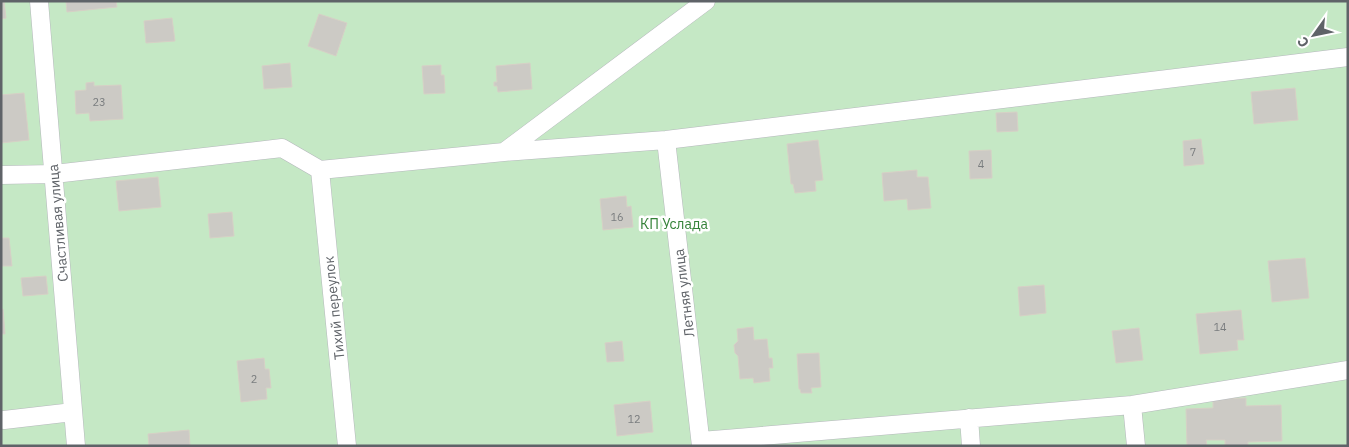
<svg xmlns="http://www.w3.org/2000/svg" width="1349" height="447" font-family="'IBM Plex Sans',sans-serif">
<rect width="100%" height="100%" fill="#f1efe8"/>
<path fill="#c5e8c5" d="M1,1H1348V446H1Z"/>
<path fill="#cccac5" stroke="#d6d1c6" d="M1,1H4L6,18L1,19Z
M66,1H116L117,7L67,12Z
M319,14L347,23L336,56L308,46Z
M172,18L175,41L146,43L144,21Z
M290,63L292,87L264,89L262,66Z
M530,63L532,89L498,92L497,86H494V82H497L496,66Z
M441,65V75H444L445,93L424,94L422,66Z
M94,82V86L121,85L123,119L90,121L89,113L76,114L75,91L86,90V83Z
M1295,88L1298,120L1254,124L1251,92Z
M24,93L29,140L1,143V95Z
M1017,112L1018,131L997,132L996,113Z
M1201,139L1204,164L1184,166L1183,141Z
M818,140L823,180L815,181L816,191L795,193L793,184H791L787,144Z
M991,150L992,178L970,179L969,151Z
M917,170V177H928L931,208L908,210L907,199L884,201L882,173Z
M158,177L161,207L119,211L116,181Z
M626,196L627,207L631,206L633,227L603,230L600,199Z
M232,212L234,236L210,238L208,214Z
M1,238H9L12,266H1Z
M1305,258L1309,298L1272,302L1268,261Z
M46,276L48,294L23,296L21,278Z
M1044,285L1046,313L1020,316L1018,287Z
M3,309L5,334H1V310Z
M1241,310L1244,340H1237L1238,350L1200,354L1196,314Z
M753,327L754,340L767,339L769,358H772L773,368H769L770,381L754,383L753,378L740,379L738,356L735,353L734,345L738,341L737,329Z
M1139,328L1143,360L1116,363L1112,331Z
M622,341L624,361L607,362L605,343Z
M819,353L821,387L811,388L812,393H801L800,389H799L797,354Z
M264,358L265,369H269L271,388H266L267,399L241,402L237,361Z
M1246,398V406L1281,405L1282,441L1248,442V446H1225V440H1206L1207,446H1187L1186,409L1213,408V399Z
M650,401L653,432L617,436L614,405Z
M189,430L190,446H149L148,434Z"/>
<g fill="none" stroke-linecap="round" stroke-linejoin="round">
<g stroke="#b5b8bc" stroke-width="19">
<path id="street" d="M39,1L76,446
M666,140L701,446
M504,152L706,1
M320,170L347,446
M1,175L54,174L282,148L320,170L504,152L666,140L1348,57
M1132,405L1136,446
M969,418L971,446
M4,420L73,412
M701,441L1132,405L1348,370"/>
</g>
<use href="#street" stroke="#fff" stroke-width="18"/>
</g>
<g text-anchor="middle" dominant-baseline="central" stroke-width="5" stroke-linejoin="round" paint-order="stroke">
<g font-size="11" fill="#7a7d7f">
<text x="99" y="102">23</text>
<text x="1193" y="152">7</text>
<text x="981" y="164">4</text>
<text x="617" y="217">16</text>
<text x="1220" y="327">14</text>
<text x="254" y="379">2</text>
<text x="634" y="419">12</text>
</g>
<g font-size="14" fill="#5f6368" stroke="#fff">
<text transform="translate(58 223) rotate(-95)">Счастливая улица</text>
<text transform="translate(684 293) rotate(-97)">Летняя улица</text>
<text transform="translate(334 308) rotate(-96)">Тихий переулок</text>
</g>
<g font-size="14" fill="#348238" stroke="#fff">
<text x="674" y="224">КП Услада</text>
</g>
</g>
<rect width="1349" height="447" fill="none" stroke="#5f6368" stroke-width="5"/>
<g transform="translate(1314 35) rotate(237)" stroke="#ffffff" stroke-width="4" paint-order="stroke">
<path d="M0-4L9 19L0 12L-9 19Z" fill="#5f6368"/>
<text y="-8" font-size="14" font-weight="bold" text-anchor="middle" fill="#5f6368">С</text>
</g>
</svg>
